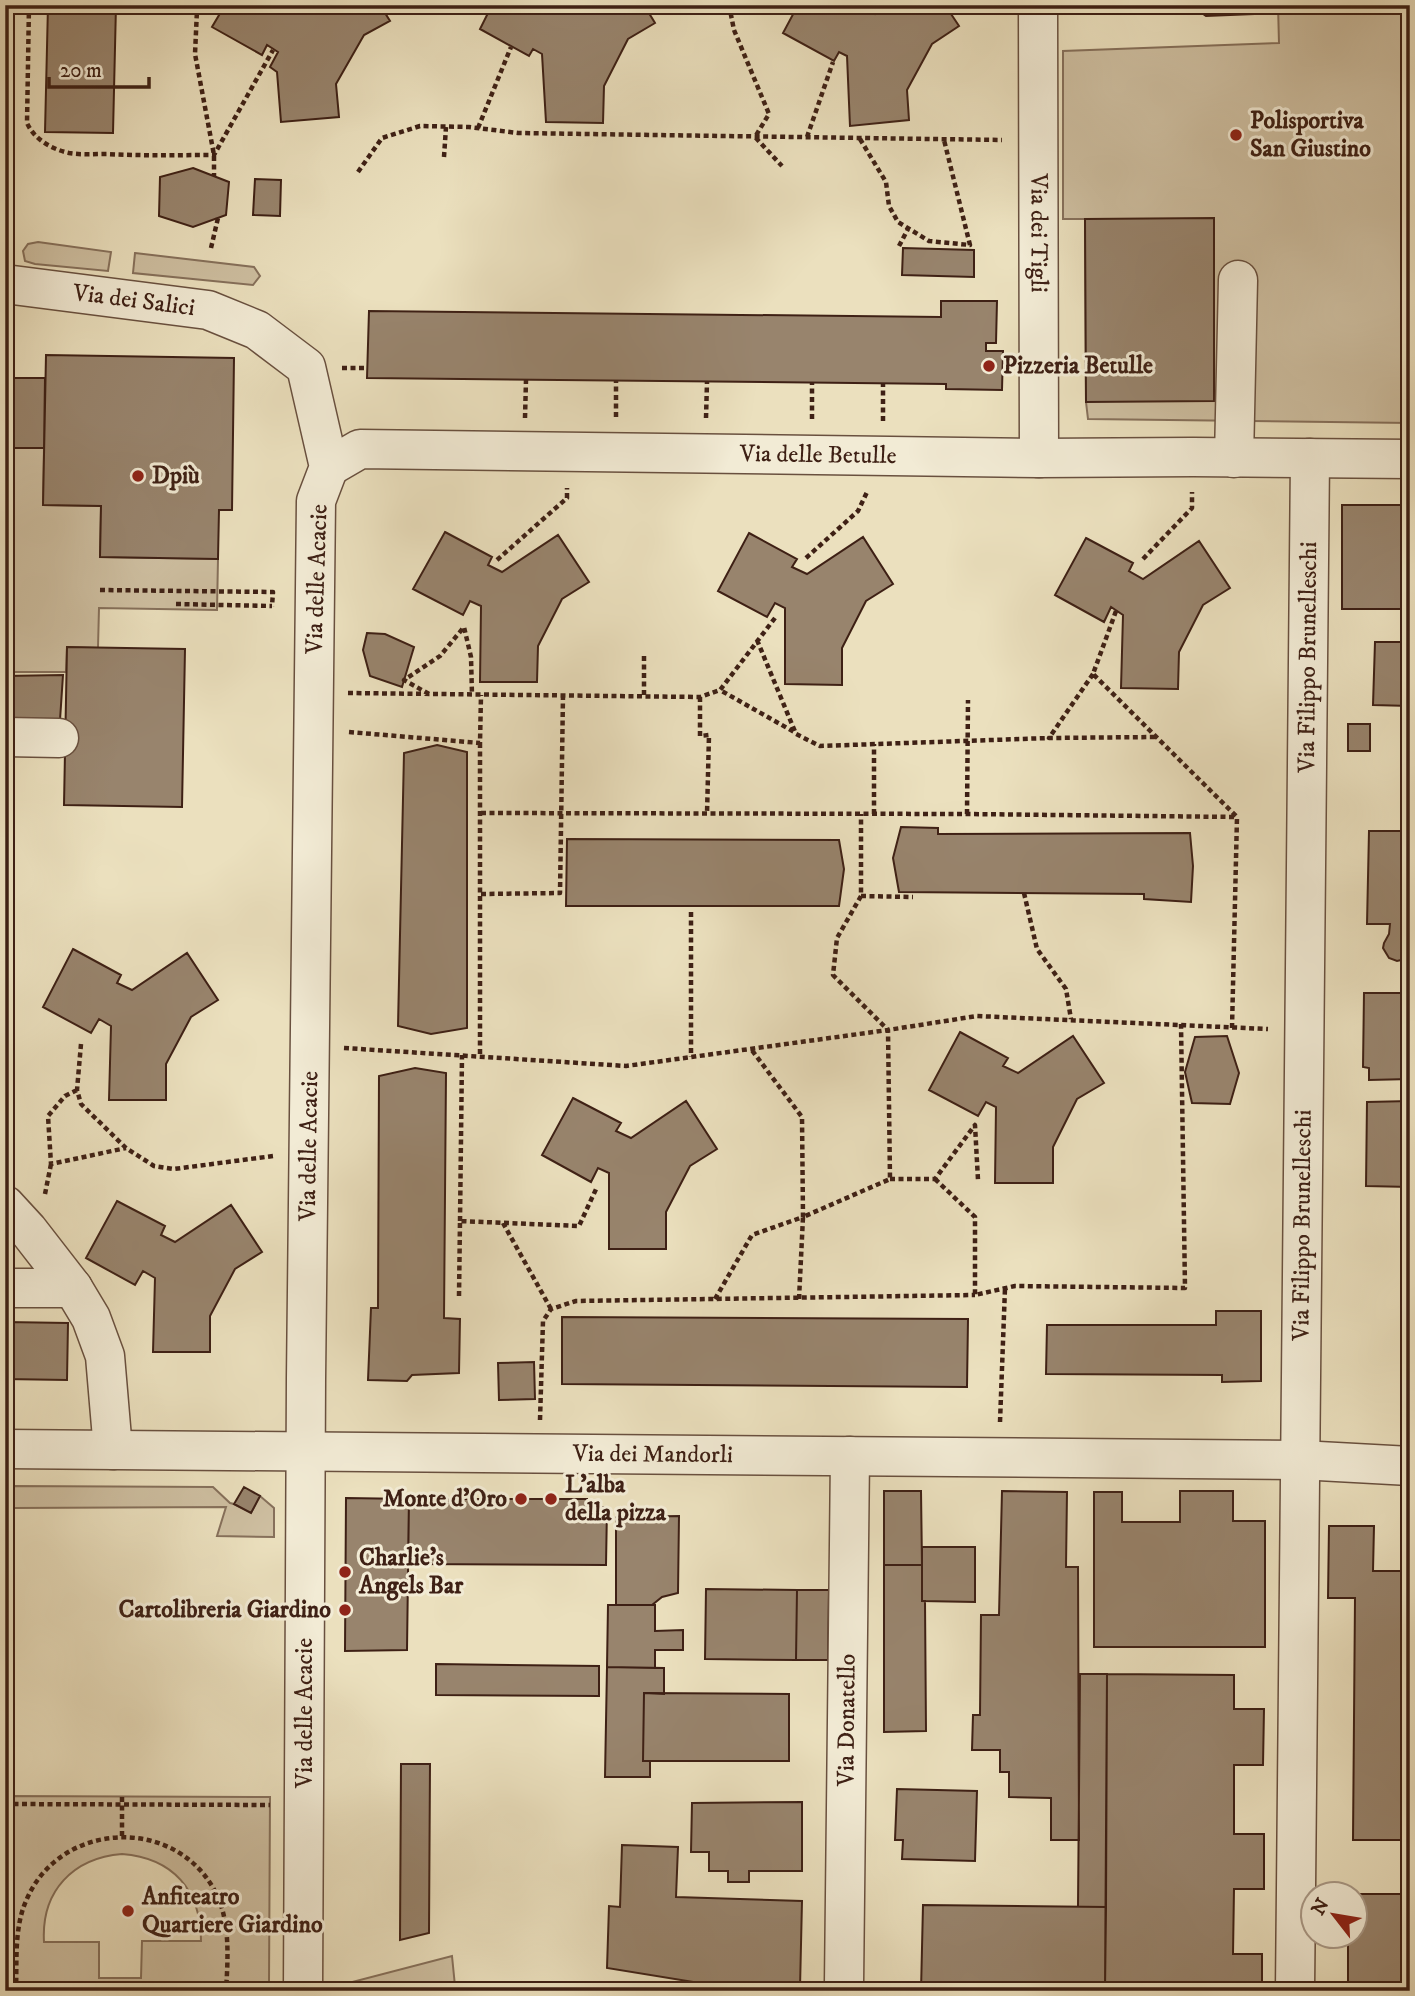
<svg xmlns="http://www.w3.org/2000/svg" width="1415" height="1996" font-family="'IM FELL DW Pica',serif">
<rect width="100%" height="100%" fill="#ebe0be"/>
<filter id="stains"><feTurbulence type="fractalNoise" baseFrequency=".00286" numOctaves="4"/><feColorMatrix values="0 0 0 0 .2 0 0 0 0 .09 0 0 0 0 .02 0 0 0 .5 -.17"/></filter>
<radialGradient id="worn" r=".72"><stop offset=".6" stop-color="#630" stop-opacity="0"/><stop offset="1" stop-color="#630" stop-opacity=".3"/></radialGradient>
<path fill="#cebfa1" stroke="#86705b" stroke-width="2" fill-rule="evenodd" d="M1278,5H1410V423L1088,419L1086,402L1085,219H1063V51L1279,43Z
M38,242L111,252L108,271L35,264L25,261L23,251L28,244Z
M135,253L254,267L260,276L253,285L133,273Z
M5,448H44L43,505L101,506L100,557L218,559L217,610L99,608L98,648L67,647L66,672H5Z
M13,1486L213,1487L230,1503L234,1504L251,1513L260,1496L274,1508V1537L217,1536L226,1507L13,1508Z
M5,1796L270,1797L269,1983L5,1982ZM122,1854C173,1858 201,1890 201,1941H142L141,1978H99V1942H44C41,1891 73,1858 122,1854Z
M452,1956L455,1986L428,1988L429,1991H333V1987Z"/>
<path fill="#98846d" stroke="#3e2015" stroke-width="2" d="M48,5H116L113,133L45,132Z
M225,5H300L305,8L310,5H380L390,21L364,35L336,84L339,117L281,122L277,72L270,67L278,52L267,45L262,55L212,27Z
M492,5H562L571,10L578,5H644L655,23L628,39L604,86L603,123L546,122L542,54L533,49L529,56L480,29Z
M798,5H863L861,8L875,14L888,5H945L959,26L932,44L907,90L909,120L850,126L847,56L839,52L834,61L783,33Z
M1130,5H1255L1254,14L1206,16L1196,9L1130,11Z
M193,168L229,182L226,215L193,227L159,216L160,177Z
M255,179L281,180L280,216L253,215Z
M1214,218V401L1086,402L1085,219Z
M903,248L974,250V277L902,275Z
M941,301H997L996,343H986V351H1003L1002,390L946,389V384L367,378L369,311L941,317Z
M46,355L234,358L232,510H219L218,559L100,557L101,506L43,505Z
M5,378H45L44,448H5Z
M1342,505H1405L1404,609H1342Z
M445,532L492,557L488,565L502,572L558,535L589,582L562,599L538,646L537,682H480L481,606L470,601L463,615L413,589Z
M749,533L797,559L792,567L807,574L863,537L893,584L866,601L842,648V685L785,684V608L775,603L767,617L718,591Z
M1086,538L1133,563L1129,571L1143,579L1199,541L1230,588L1203,605L1179,652L1178,689L1121,688L1123,615L1111,607L1104,622L1055,595Z
M367,633L385,634L414,647L402,687L370,676L363,650Z
M1375,642H1410V706L1373,705Z
M67,647L185,649L182,807L64,805Z
M63,675L60,720L5,721V676Z
M1348,724H1370V751H1348Z
M437,745L467,752V1028L431,1034L398,1026L404,753Z
M901,827L938,828V834L1190,833L1193,866L1191,902L1144,899V894L899,892L893,858Z
M1369,831H1410V922L1402,921V933L1409,940L1410,950L1407,956L1401,960L1397,961L1389,958L1383,948L1384,943L1389,934L1390,924H1367Z
M567,839L839,840L844,869L839,906H566Z
M73,949L121,975L117,983L132,990L187,953L218,1000L191,1017L166,1064V1100H109L111,1026L99,1019L91,1033L43,1007Z
M1364,993H1410V1079L1369,1080V1068L1363,1067Z
M960,1032L1008,1058L1003,1066L1018,1073L1073,1036L1104,1083L1077,1099L1053,1147V1183H995L996,1107L986,1102L978,1116L929,1090Z
M1227,1036L1239,1073L1230,1104L1192,1103L1185,1072L1195,1037Z
M415,1068L446,1073L444,1318L460,1319L459,1373L412,1375L407,1381L368,1380L371,1308H378L379,1076Z
M573,1098L621,1123L616,1131L631,1138L686,1101L717,1149L690,1166L666,1212V1249H609V1173L598,1168L591,1182L542,1155Z
M1410,1101V1187L1366,1186L1367,1102Z
M117,1201L165,1226L161,1235L175,1242L231,1205L262,1252L235,1269L210,1316V1352H153L155,1278L143,1271L135,1285L86,1258Z
M1216,1311H1261V1381L1222,1382V1375L1046,1374L1047,1325H1216Z
M562,1317L968,1319L967,1387L562,1384Z
M5,1322L68,1323L67,1380L5,1379Z
M534,1362L535,1399L499,1400L498,1363Z
M244,1487L260,1496L251,1513L234,1504Z
M884,1491H921L922,1565H884Z
M1002,1491L1067,1492L1066,1567H1078L1079,1840H1051V1798L1009,1797V1772H1000V1750H972L973,1715H980L981,1615H999Z
M1180,1491H1233V1521H1265V1647H1094V1492H1122V1522H1180Z
M346,1498L409,1499L407,1650L345,1651Z
M409,1499H587V1507H607L606,1565L408,1564Z
M679,1516L678,1593L662,1597L652,1605H616V1517Z
M1329,1526H1374L1373,1571H1410V1840H1353L1355,1598H1328Z
M922,1547H975V1602L922,1601Z
M884,1565H922V1601H925L926,1731L884,1732Z
M706,1589L797,1590L796,1660L705,1659Z
M797,1590H829L828,1660H796Z
M608,1605H655V1631L683,1630V1650H655V1668L607,1667Z
M436,1664L599,1666V1696L436,1695Z
M607,1667L664,1668V1694L644,1693L643,1761H650V1777H605Z
M1080,1674H1107L1106,1907H1078Z
M1107,1674L1234,1675V1709H1264L1263,1765H1234V1834H1264V1889H1234L1233,1954H1262V1991H1105Z
M644,1693L789,1694V1761H643Z
M401,1764H430L429,1933L400,1940Z
M897,1789L977,1791L975,1861L902,1859L903,1840H895Z
M802,1802V1871H749V1882H728V1871H709V1852H691L692,1803Z
M622,1845L678,1847L676,1897L802,1901L800,1988L718,1986L607,1968L609,1906L620,1907Z
M1349,1894H1410V1991H1348V1937H1356V1895Z
M923,1905L1106,1907L1105,1991H921Z"/>
<g fill="none" stroke-linecap="round" stroke-linejoin="round">
<g stroke="#69503f" stroke-width="41">
<g id="minor">
<path id="s1" d="M1038,5L1039,458"/>
<path id="s2" d="M5,284L208,310L257,330L306,367L329,467L316,501L306,1379L303,1991"/>
<path d="M1234,458L1238,280"/>
<path id="s3" d="M329,467L360,449L1039,458L1193,457L1410,459"/>
<path d="M5,737L59,738"/>
<path d="M5,1205L28,1230L73,1288L91,1318L105,1356L113,1450"/>
<path d="M5,1288H73"/>
<path id="s4" d="M5,1449L1300,1460L1410,1466"/>
<path id="s5" d="M844,1984L850,1456"/>
<path id="s6" d="M1295,1991L1310,458"/>
</g>
</g>
<path stroke="#3e2015" stroke-width="4.5" stroke-dasharray="5 3.5" stroke-linecap="butt" d="M29,5L27,123C34,139 51,149 69,153C81,155 94,154 107,154C143,156 178,155 214,155L273,50
M198,5L197,10L195,54L214,155V176
M729,5L734,30L769,114L755,137L782,166
M866,8L868,5
M478,128L511,47
M807,137L833,62
M860,139L886,182L889,206L898,222L929,241L970,245L944,140
M444,157L446,127
M358,172L382,138L420,126L469,127L518,133L1002,140
M899,246L908,229
M211,248L218,218
M342,368H367
M616,417V381
M525,418L526,380
M706,418L707,382
M812,419V383
M883,421V384
M806,558L858,511L868,490
M1143,559L1192,508V492
M497,560L567,498V488
M100,590L273,592L272,606
M176,604L272,606
M1116,611L1093,674L1237,817L1232,1028
M775,618L720,690L796,733
M757,640L796,734L820,746L1049,738
M1093,674L1049,738L1155,737
M348,693L700,697L720,690
M429,694L404,680L440,656L464,627L471,657L472,695
M644,695V653
M700,697V736L709,735L707,814
M349,732L480,743L481,695
M480,743V1056
M481,813L967,814L1237,817
M874,814V744
M967,814L968,700
M1024,893L1037,949L1066,989L1071,1019
M481,894L560,893L563,695
M861,896L913,897
M691,912V1057
M81,1044L77,1090L81,1104L126,1148L154,1166L174,1169L273,1156
M344,1048L626,1066L888,1030L977,1016L1268,1029
M77,1090L65,1096L48,1116L51,1164L126,1148
M890,1179H935L975,1125L978,1180
M935,1179L975,1217V1295L1015,1286L1185,1288L1181,1024
M45,1194L51,1164
M460,1221L462,1055
M503,1223L551,1309
M459,1296L460,1221L579,1226L597,1187
M715,1299L752,1235L803,1217L802,1117L751,1049
M799,1299L803,1217L890,1179L888,1030L833,975L837,938L861,896V814
M540,1420L543,1321L551,1309L576,1301L975,1295
M1000,1422L1005,1288
M5,1804L270,1805
M122,1836V1796
M16,1991C17,1962 14,1928 26,1901C58,1823 169,1815 212,1886C231,1916 228,1957 226,1991"/>
<use href="#minor" stroke="#f2ebd5" stroke-width="38"/>
</g>
<g fill="#8f2418" stroke="#f2ebd5" stroke-width="2.5">
<circle cx="1236" cy="135" r="7"/>
<circle cx="989" cy="366" r="7"/>
<circle cx="138" cy="476" r="7"/>
<circle cx="521" cy="1499" r="7"/>
<circle cx="551" cy="1499" r="7"/>
<circle cx="345" cy="1572" r="7"/>
<circle cx="345" cy="1610" r="7"/>
<circle cx="128" cy="1911" r="7"/>
</g>
<g text-anchor="middle" dominant-baseline="central" stroke-width="6" stroke-linejoin="round" paint-order="stroke">
<g font-size="24" font-weight="bold" fill="#3e2015" stroke="#f2ebd5" text-anchor="start">
<text x="1250" y="121">Polisportiva<tspan x="1250" dy="28">San Giustino</tspan></text>
<text x="1003" y="366">Pizzeria Betulle</text>
<text x="152" y="476">Dpiù</text>
<text x="565" y="1485">L'alba<tspan x="565" dy="28">della pizza</tspan></text>
<text x="507" y="1499" text-anchor="end">Monte d'Oro</text>
<text x="359" y="1558">Charlie's<tspan x="359" dy="28">Angels Bar</tspan></text>
<text x="331" y="1610" text-anchor="end">Cartolibreria Giardino</text>
<text x="142" y="1897">Anfiteatro<tspan x="142" dy="28">Quartiere Giardino</tspan></text>
</g>
<g font-size="24" fill="#3e2015" stroke="#f2ebd5">
<text stroke="none"><textPath href="#s1" startOffset="228">Via dei Tigli</textPath></text>
<text stroke="none"><textPath href="#s2" startOffset="130">Via dei Salici</textPath></text>
<text stroke="none"><textPath href="#s3" startOffset="494">Via delle Betulle</textPath></text>
<text transform="translate(317 579) rotate(-88)">Via delle Acacie</text>
<text stroke="none"><textPath href="#s6" startOffset="1334">Via Filippo Brunelleschi</textPath></text>
<text transform="translate(309 1146) rotate(-89)">Via delle Acacie</text>
<text stroke="none"><textPath href="#s6" startOffset="766">Via Filippo Brunelleschi</textPath></text>
<text stroke="none"><textPath href="#s4" startOffset="648">Via dei Mandorli</textPath></text>
<text transform="translate(305 1713) rotate(-90)">Via delle Acacie</text>
<text stroke="none"><textPath href="#s5" startOffset="264">Via Donatello</textPath></text>
</g>
</g>
<rect width="1415" height="1996" fill="none" stroke="#ebe0be" stroke-width="28"/>
<rect x="7" y="7" width="1401" height="1982" fill="none" stroke="#3e2015" stroke-width="3.5"/>
<rect x="14" y="14" width="1387" height="1968" fill="none" stroke="#3e2015" stroke-width="2"/>
<g transform="translate(1334 1915) rotate(301)"><circle r="33" fill="#f2ebd5" stroke="#aa9a88" stroke-width="2"/>
<path d="M0-5L12 26L0 18L-12 26Z" fill="#8f2418"/>
<text y="-10" font-size="19" font-weight="bold" text-anchor="middle" fill="#3e2015">N</text>
</g>
<path d="M49 77v10h100v-10" fill="none" stroke="#3e2015" stroke-width="3.5"/>
<text x="60" y="77" font-size="21" fill="#3e2015" stroke="#f2ebd5" stroke-width="5" paint-order="stroke">20 m</text>
<rect width="100%" height="100%" filter="url(#stains)"/>
<rect width="100%" height="100%" fill="url(#worn)"/>
</svg>
